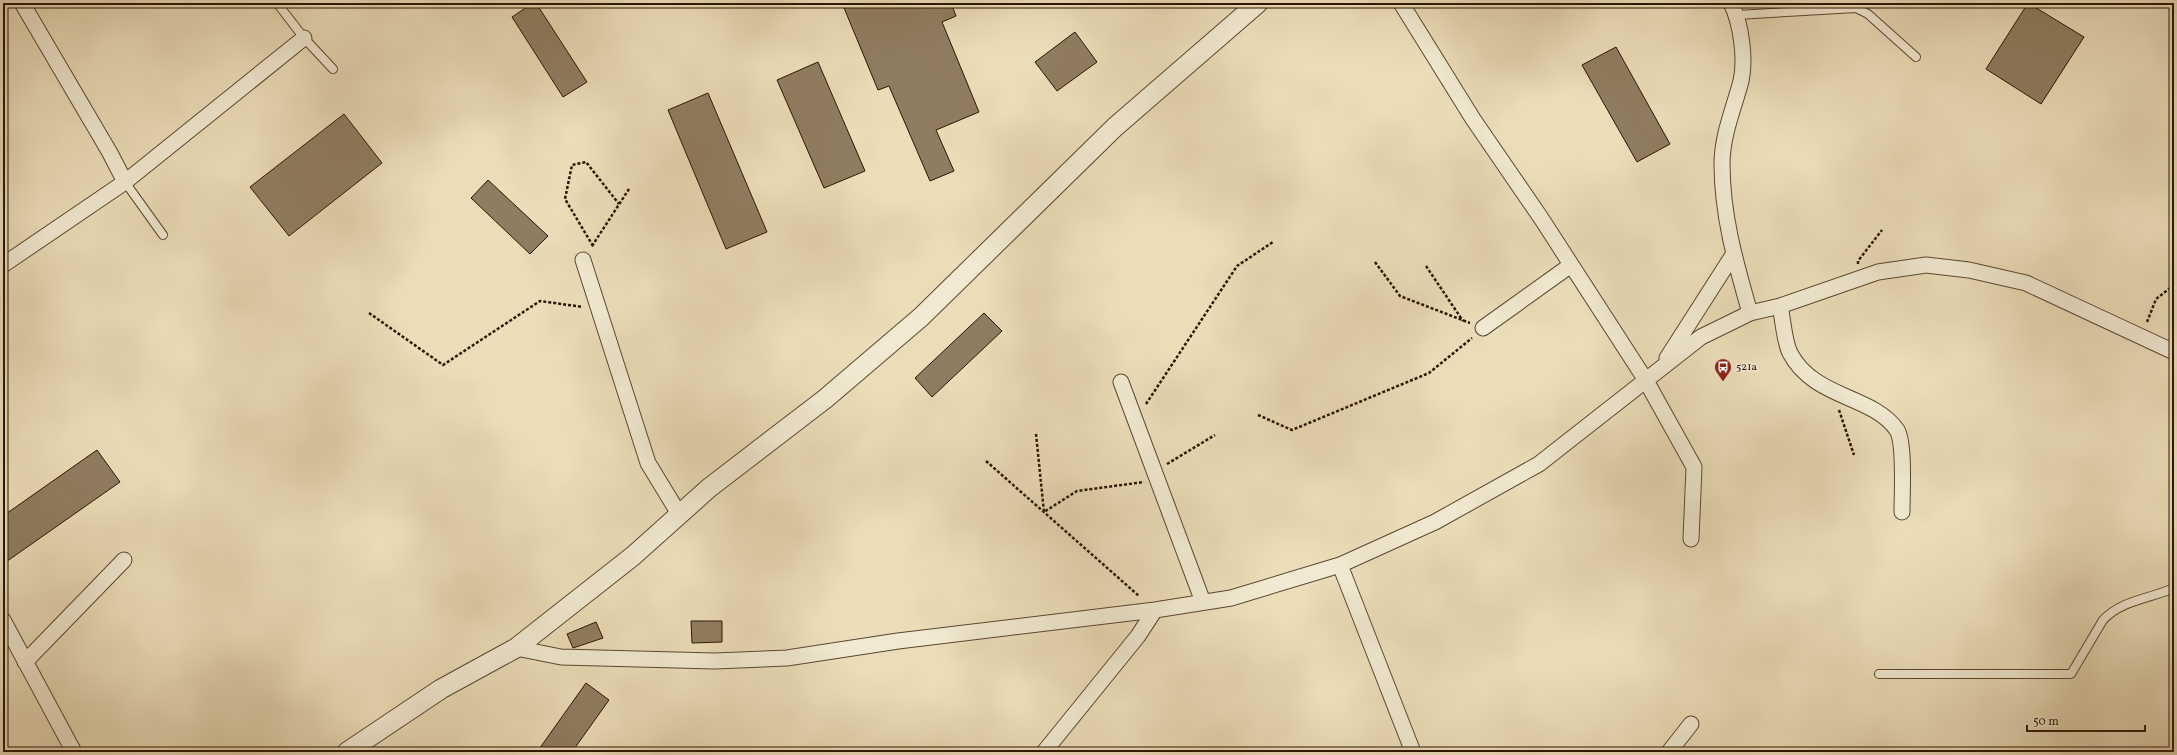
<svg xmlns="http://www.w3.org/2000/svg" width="2177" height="755" font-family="Vollkorn,serif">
<rect width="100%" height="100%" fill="#eaddb8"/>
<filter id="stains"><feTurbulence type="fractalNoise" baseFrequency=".005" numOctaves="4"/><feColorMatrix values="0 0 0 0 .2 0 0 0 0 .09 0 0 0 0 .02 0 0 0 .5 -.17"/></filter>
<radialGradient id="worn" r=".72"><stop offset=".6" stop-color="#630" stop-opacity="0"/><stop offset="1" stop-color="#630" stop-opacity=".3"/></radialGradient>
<path fill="#8f7d61" stroke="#2c1402" d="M533,3H536L587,82L563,97L512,17Z
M842,3H951L956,16L942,22L979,112L936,130L954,171L930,181L889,86L878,90Z
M2028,3L2084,37L2041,104L1986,69Z
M1075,32L1097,62L1057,91L1035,62Z
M1616,47L1670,144L1637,162L1582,65Z
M818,62L865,171L824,188L777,80Z
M708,93L767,232L726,249L668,110Z
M344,114L382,163L289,236L250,187Z
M488,180L548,236L530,254L471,198Z
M984,313L1002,331L932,397L915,378Z
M97,450L120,482L3,564V516Z
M691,621H722V642L692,643Z
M596,622L603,638L573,648L567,634Z
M586,683L609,700L572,752H537Z"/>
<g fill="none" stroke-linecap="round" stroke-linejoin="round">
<g stroke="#5c4630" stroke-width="10">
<path id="service" d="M277,3L304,38L333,69
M1737,15L1856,8L1868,14L1916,57
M125,182L163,235
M1879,674H2071L2103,620C2122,600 2149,599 2174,588"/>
</g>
<g stroke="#5c4630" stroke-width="17">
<path id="minor" d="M1401,3L1473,119L1541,218L1645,379L1694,467L1691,539
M1731,3C1741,23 1746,59 1741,81C1734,108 1722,135 1722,164C1722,216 1736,264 1750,313
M125,182L304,38
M583,260L648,463L679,514
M3,265L125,182L110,153L22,3
M1780,306C1783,319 1784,341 1790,353C1814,399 1873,395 1897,430C1905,443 1902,494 1902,512
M1483,328L1571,265
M1667,358L1733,255
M1121,382L1203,602
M1340,565L1413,752
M3,620L74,752
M516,648L561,657L715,661L787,658L898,641L1155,610L1231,598L1340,565L1435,522L1539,464L1701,337L1750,313L1780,306L1878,272L1926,265L1969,270L2026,283L2174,352
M25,662L124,560
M1044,752L1138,636L1155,610
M1669,752L1691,724"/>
</g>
<g stroke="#5c4630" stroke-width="21">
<path id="tertiary" d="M347,752L441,689L516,648L633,556L709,488L825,399L921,317L1115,127L1258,3"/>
</g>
<path stroke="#2c1402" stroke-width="2.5" stroke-dasharray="3 2" stroke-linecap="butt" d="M592,246L629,189
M593,246L565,199L572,165L586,162L619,204
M1375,262L1400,296L1470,323
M1858,264V261L1882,230
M1426,266L1463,321
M369,313L443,365L540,301L583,307
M2147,322L2156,299L2174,285
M1146,404L1237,266L1273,242
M1839,410L1854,455
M1258,415L1292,430L1429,373L1472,338
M1036,434L1044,512L1077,491L1144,482
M986,461L1139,596
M1167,464L1215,435"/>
<use href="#service" stroke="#f1e9d1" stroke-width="8"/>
<use href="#minor" stroke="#f1e9d1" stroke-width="15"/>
<use href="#tertiary" stroke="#f1e9d1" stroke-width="19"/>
</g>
<defs>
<g id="bus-pin" transform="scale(0.9)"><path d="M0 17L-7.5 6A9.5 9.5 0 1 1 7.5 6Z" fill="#8f2418" stroke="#f1e9d1"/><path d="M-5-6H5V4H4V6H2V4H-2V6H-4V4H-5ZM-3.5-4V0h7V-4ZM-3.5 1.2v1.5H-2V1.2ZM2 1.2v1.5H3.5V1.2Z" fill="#fff"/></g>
</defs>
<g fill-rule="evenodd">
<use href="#bus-pin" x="1723" y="367"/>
</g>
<g text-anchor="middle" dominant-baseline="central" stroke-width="3" stroke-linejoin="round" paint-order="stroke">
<g font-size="11" fill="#2c1402" stroke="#f1e9d1" text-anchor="start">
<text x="1736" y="367">521a</text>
</g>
</g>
<rect width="2177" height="755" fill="none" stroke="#eaddb8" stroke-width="16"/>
<rect x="4" y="4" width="2169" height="747" fill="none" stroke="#2c1402" stroke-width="2"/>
<rect x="8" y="8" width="2161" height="739" fill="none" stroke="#2c1402"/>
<path d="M2027 725v6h118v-6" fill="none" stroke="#2c1402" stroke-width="2"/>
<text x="2033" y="725" font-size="12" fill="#2c1402" stroke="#f1e9d1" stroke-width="3" paint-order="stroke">50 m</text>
<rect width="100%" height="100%" filter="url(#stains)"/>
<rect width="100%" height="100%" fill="url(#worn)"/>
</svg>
